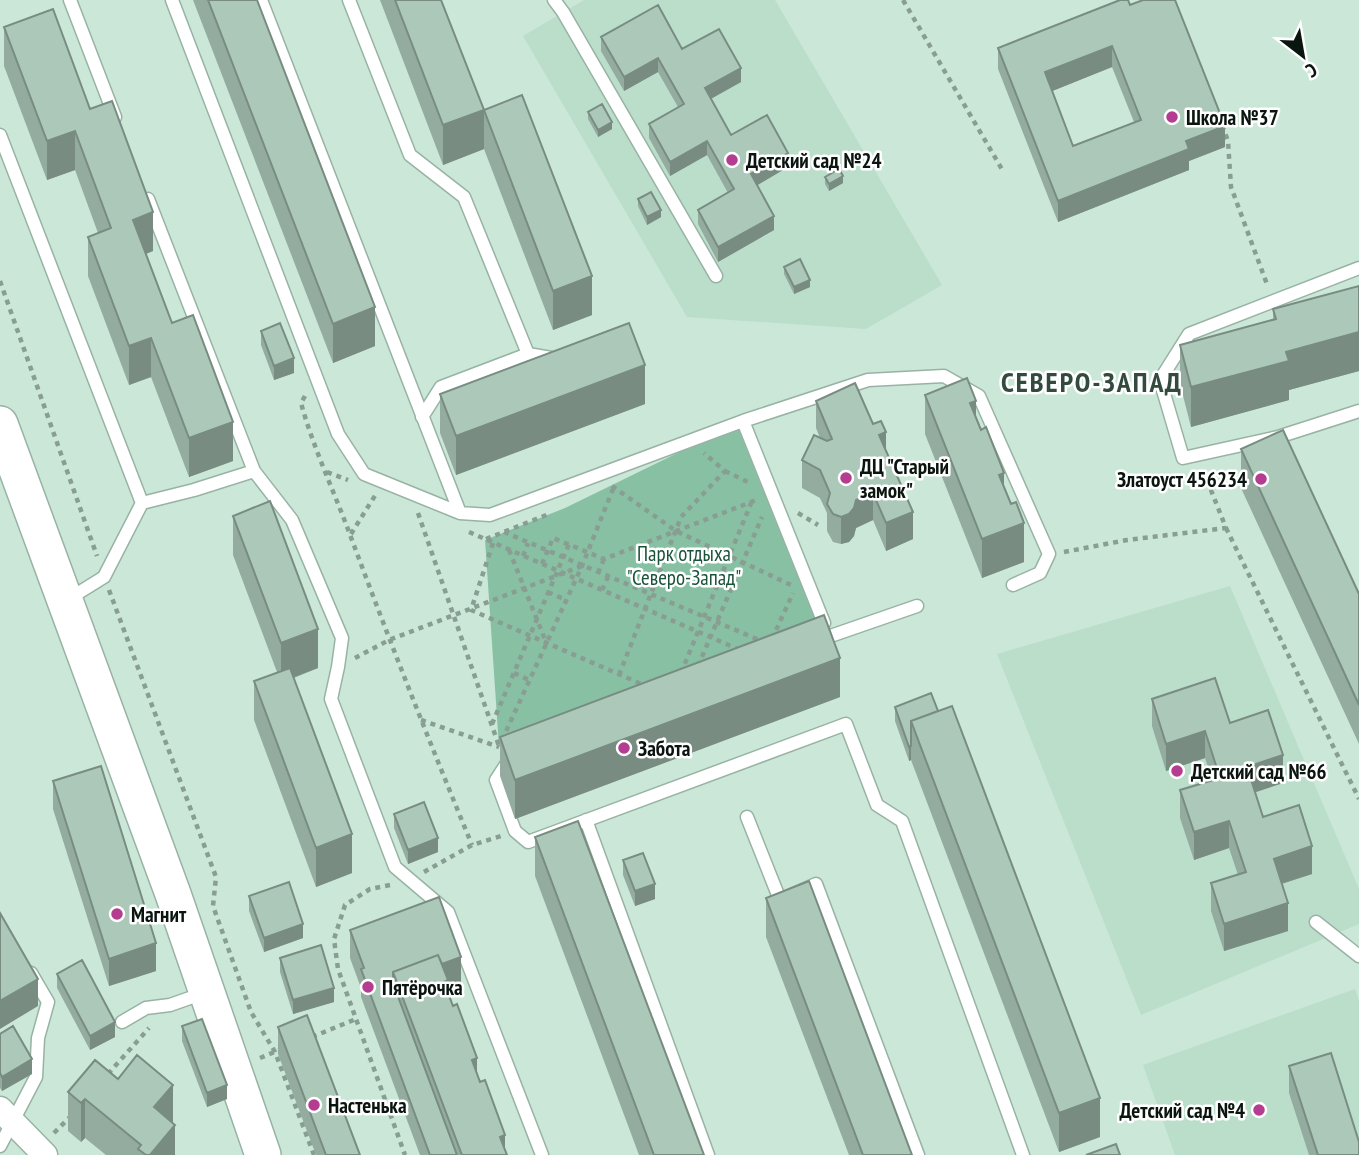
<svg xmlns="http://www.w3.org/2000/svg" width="1359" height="1155" font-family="'PT Sans Narrow',sans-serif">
<rect width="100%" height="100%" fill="#cbe7d7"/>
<path fill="#badeca" d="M584,0H775L942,285L866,329L687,317L523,36Z
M1230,586L1359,889V924L1141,1015L997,654Z
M1355,989L1359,1001V1155H1175L1143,1065Z"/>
<path fill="#88c0a3" d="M743,421L824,623L499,747L485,540L565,508Z"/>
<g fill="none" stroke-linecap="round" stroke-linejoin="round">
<g stroke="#98b3a5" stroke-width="15">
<path id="service" d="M70,0L115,117
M172,0L338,434L364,474L460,513L490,515L743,421L868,380L944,376L979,396L1049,554L1040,573L1013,585
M261,0L460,513
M349,0L410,155L464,197L528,354L557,359
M554,0L563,12L716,276
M0,135L142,503
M148,199L254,471L292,520L342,638L338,667L331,699L395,867L448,912L542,1155
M1359,268L1189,334L1160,380L1183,458L1278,437L1359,411
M422,417L441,387L528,354
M743,421L824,623
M67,600L104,577L142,503L194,490L254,471
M816,641L917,606
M509,760L496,780L515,831L528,842L846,724L877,805L902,821L1023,1155
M747,817L780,900L816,884L918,1155
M586,820L708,1155
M1316,922L1359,956
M122,1022L146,1008L170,1005L204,993
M0,1146L36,1077L38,1038L48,1002L31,973"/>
</g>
<g stroke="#98b3a5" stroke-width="27">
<path id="minor" d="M0,1109L45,1155"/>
</g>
<g stroke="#98b3a5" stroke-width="38">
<path id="secondary" d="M0,424L173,894L263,1155"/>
</g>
<path stroke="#889e92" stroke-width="4.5" stroke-dasharray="5 5" stroke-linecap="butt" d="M903,0L1003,171
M1222,125L1228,141L1231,187L1268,287
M0,281L97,556
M305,396L301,403C313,447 333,489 349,532C388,637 429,741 472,845
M725,471L750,483
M327,472L348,480
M612,486L676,531L791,585
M418,513L499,746
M798,513L818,525
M1226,528L1359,799
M469,532L740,650
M504,532L764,642
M351,534L376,494
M486,539L549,514
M493,543L471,610L646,686
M509,550L546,642
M1064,552L1127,540L1226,528L1203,470
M523,556L528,543
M542,564L553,538L604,559L759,499
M598,573L604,559
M719,583L732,588
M109,590L216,877L213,906L251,1012L275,1052L314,1155
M602,590L608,577
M548,592L566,600
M772,639L793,593
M355,658L389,640L582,566
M698,666L762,517
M514,673L529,680
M681,673L752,501
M619,675L681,517L725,471L704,453
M421,720L499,747
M492,724L569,544
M502,740L582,566L613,489
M424,872L472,845L501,836
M390,885L370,889L345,905L334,939L338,969L405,1155
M312,1037L356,1019
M260,1058L284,1048
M108,1074L149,1028
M54,1133L73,1114"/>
<use href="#service" stroke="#fff" stroke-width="12"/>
<use href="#minor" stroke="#fff" stroke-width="24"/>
<use href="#secondary" stroke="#fff" stroke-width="35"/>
</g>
<path fill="#94ac9f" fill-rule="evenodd" d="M193,0H257L375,346L333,363Z
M380,0H441L484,149L443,165Z
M1130,5L1225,147L1189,161V170L1058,222L998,69V48ZM1112,67L1134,122L1073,146L1052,91Z
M4,27L90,109L153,251L146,254L172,323L233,461L189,477L151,377L129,385L88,276V237L98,233L75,170L47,180L4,66Z
M601,37L682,49L741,82L711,99L731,135L788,167L757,185L774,230L718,262L698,224V210L728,193L707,155L670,176L649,138V124L678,107L658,72L624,91L601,51Z
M484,110L592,315L553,330L484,149Z
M588,112L612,129L598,137L588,119Z
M825,177L843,183L829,191L825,184Z
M638,199L661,217L647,225L638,206Z
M784,267L810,287L794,294L784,274Z
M1359,286V371L1289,390V400L1191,427L1180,384V345L1273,319V309Z
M261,331L294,373L274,380L261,345Z
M440,394L645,404L456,475L440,433Z
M925,395L976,417L1004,487L1024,562L982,578L925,434Z
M816,401L873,424L886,451L913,539L886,551L873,520L856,528L854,536L849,542L841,544L833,542L827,531V513L820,498L802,488V460L820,438L816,428Z
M1241,449L1359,594V744L1241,488Z
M233,516L318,668L294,678L352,873L316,887L254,720V681L277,672L233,555Z
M931,693L1100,1137L1059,1152L911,760L909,761L895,721V707Z
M840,697L515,819L500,776V737Z
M1152,699L1230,723L1283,783L1255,792L1263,817L1312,874L1282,884L1288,931L1224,951L1211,911V883L1238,875L1229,848L1194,860L1180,818V790L1212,780L1205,758L1166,771L1152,726Z
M53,781L156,971L109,986L53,809Z
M394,814L438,852L408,864L394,828Z
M535,837L704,1155H639L535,876Z
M623,860L655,899L635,906L623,875Z
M249,896L303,938L264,952L249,911Z
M766,898L912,1155H849L766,937Z
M350,930L461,985L448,990V993L507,1155H420L361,997V988L350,958Z
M280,958L334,1002L293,1014L280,972Z
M57,974L115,1037L90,1050L57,988Z
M182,1026L227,1099L207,1107L182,1041Z
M278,1027L360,1155H316L278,1054Z
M0,1034L32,1074L2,1091L0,1088Z
M1289,1066L1359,1155H1309L1289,1093Z
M68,1092L173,1123L175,1155H106L85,1138L81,1142L68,1131Z"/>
<path fill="#788c82" d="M1112,46V67L1045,94V72Z
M658,58V72L624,91V77Z
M741,68V82L705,102V88Z
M484,110V149L443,165V125Z
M612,122V129L598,137V130Z
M1225,126V147L1189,161V170L1058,222V201L1186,141Z
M75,131V170L47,180V141Z
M707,141V155L670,176V162Z
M788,153V167L751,189V174Z
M843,176V183L829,191V184Z
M661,210V217L647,225V217Z
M153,212V251L133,259V220Z
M774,216V230L718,262V247Z
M592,276V315L553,330V291Z
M810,280V287L794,294V287Z
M375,307V346L333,363V324Z
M1359,332V371L1289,390V400L1191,427V387L1286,352Z
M151,338V377L129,385V346Z
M294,358V373L274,380V366Z
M645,365V404L456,475V436Z
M976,401V440L970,403Z
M233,422V461L189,477V438Z
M886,432V459L879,435Z
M1004,473V512L999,475Z
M873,493V520L856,528L854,536L849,542L841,544V517L856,500Z
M913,512V539L886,551V523Z
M1024,523V562L982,578V539Z
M318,629V668L281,682V643Z
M840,658V697L515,819V780Z
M1205,731V758L1166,771V744Z
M911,746V760L909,761V747Z
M1283,755V783L1247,795V767Z
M1229,821V848L1194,860V832Z
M352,834V873L316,887V848Z
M438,838V852L408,864V850Z
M1312,846V874L1274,886V859Z
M655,884V899L635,906V891Z
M1288,903V931L1224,951V924Z
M303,924V938L264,952V938Z
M156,943V971L109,986V959Z
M461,957V985L448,990V1019L396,982Z
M38,979V1006L0,1029V1001Z
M334,988V1002L293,1014V1000Z
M115,1022V1037L90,1050V1036Z
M477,1058V1097L472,1060Z
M32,1059V1074L2,1091V1077Z
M173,1085V1124L154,1107Z
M227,1085V1099L207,1107V1093Z
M1100,1098V1137L1059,1152V1113Z
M85,1099V1138L81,1142V1103Z
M175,1125V1155H150Z
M505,1135V1155L500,1137Z"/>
<path fill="#acc8b9" stroke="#788c82" stroke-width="2" fill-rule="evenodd" d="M208,0H257L375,307L333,324Z
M395,0H441L484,110L443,125Z
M1120,0H1128L1130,5L1143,0H1175L1225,126L1186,141L1189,149L1058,201L998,48ZM1112,46L1141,120L1073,146L1045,72Z
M658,5L682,49L719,29L741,68L705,88L731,135L767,115L788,153L751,174L774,216L718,247L698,210L734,189L707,141L670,162L649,124L684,104L658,58L624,77L601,37Z
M53,9L90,109L112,101L153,212L133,220L172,323L193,315L233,422L189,438L151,338L129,346L88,237L111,228L75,131L47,141L4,27Z
M522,95L592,276L553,291L484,110Z
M602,104L612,122L598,130L588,112Z
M839,169L843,176L829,184L825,177Z
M651,192L661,210L647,217L638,199Z
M800,259L810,280L794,287L784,267Z
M1359,286V332L1286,352L1289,361L1191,387L1180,345L1276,319L1273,309Z
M280,323L294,358L274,366L261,331Z
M629,323L645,365L456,436L440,394Z
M967,378L976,401L970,403L981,430L986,427L1004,473L999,475L1011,504L1016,502L1024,523L982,539L925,395Z
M855,383L873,424L881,421L886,432L879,435L913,512L886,523L873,493L856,500L854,508L849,514L841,517L833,514L827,504L830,493L820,470L802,460L814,435L827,441L832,439L816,401Z
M1283,430L1359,594V705L1241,449Z
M270,501L318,629L281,643L233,516Z
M824,615L840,658L515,780L500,737Z
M290,668L352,834L316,848L254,681Z
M1215,678L1230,723L1268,710L1283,755L1247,767L1263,817L1299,805L1312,846L1274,859L1288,903L1224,924L1211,883L1246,872L1229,821L1194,832L1180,790L1220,778L1205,731L1166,744L1152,699Z
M931,693L938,711L911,721V746L909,747L895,707Z
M952,706L1100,1098L1059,1113L911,721Z
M101,766L156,943L109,959L53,781Z
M424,802L438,838L408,850L394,814Z
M578,821L704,1155H654L535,837Z
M643,853L655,884L635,891L623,860Z
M809,881L912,1155H863L766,898Z
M289,882L303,924L264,938L249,896Z
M439,897L461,957L442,964L438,955L393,972V983L457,1155H430L361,969L364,968L350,930Z
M0,913L38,979L0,1001Z
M321,945L334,988L293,1000L280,958Z
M438,955L448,980L444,982L453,1006L457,1004L477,1058L472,1060L480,1082L485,1080L505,1135L500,1137L507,1155H462L393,972Z
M82,960L115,1022L90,1036L57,974Z
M307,1015L360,1155H326L278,1027Z
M202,1019L227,1085L207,1093L182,1026Z
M13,1026L32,1059L2,1077L0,1073V1034Z
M1331,1053L1359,1142V1155H1318L1289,1066Z
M137,1055L173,1085L154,1107L175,1125L150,1155H146L138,1149L141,1145L85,1099L81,1103L68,1092L95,1060L118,1079Z
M1116,1144L1120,1155H1086Z"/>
<g fill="#b43c91" stroke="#fff" stroke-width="2.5">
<circle cx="1172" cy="117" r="7"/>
<circle cx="732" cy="160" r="7"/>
<circle cx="846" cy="478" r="7"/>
<circle cx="1261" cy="479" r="7"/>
<circle cx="624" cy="748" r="7"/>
<circle cx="1177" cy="771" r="7"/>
<circle cx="117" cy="914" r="7"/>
<circle cx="368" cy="987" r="7"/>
<circle cx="314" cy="1105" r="7"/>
<circle cx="1259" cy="1110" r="7"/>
</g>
<g text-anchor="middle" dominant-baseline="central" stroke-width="5" stroke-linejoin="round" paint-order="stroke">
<g font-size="21" font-weight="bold" fill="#0b1510" stroke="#fff" text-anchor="start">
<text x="1186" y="117">Школа №37</text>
<text x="746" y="160">Детский сад №24</text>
<text x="860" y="466">ДЦ "Старый<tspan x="860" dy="24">замок"</tspan></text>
<text x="1247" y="479" text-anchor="end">Златоуст 456234</text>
<text x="638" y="748">Забота</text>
<text x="1191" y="771">Детский сад №66</text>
<text x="131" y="914">Магнит</text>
<text x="382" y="987">Пятёрочка</text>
<text x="328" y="1105">Настенька</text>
<text x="1245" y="1110" text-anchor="end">Детский сад №4</text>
</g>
<g font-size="21" fill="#19533a" stroke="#fff">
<text x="684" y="553">Парк отдыха<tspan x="684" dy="24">"Северо-Запад"</tspan></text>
</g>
<g font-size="28" font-weight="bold" letter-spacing="2" fill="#334b3e" stroke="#fff">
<text x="1092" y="381">СЕВЕРО-ЗАПАД</text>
</g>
</g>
<g transform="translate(1303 56) rotate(149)" stroke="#ffffff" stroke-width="5" paint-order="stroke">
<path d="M0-5L12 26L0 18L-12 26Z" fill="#0b1510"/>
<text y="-10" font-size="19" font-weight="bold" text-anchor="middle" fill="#0b1510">С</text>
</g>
</svg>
